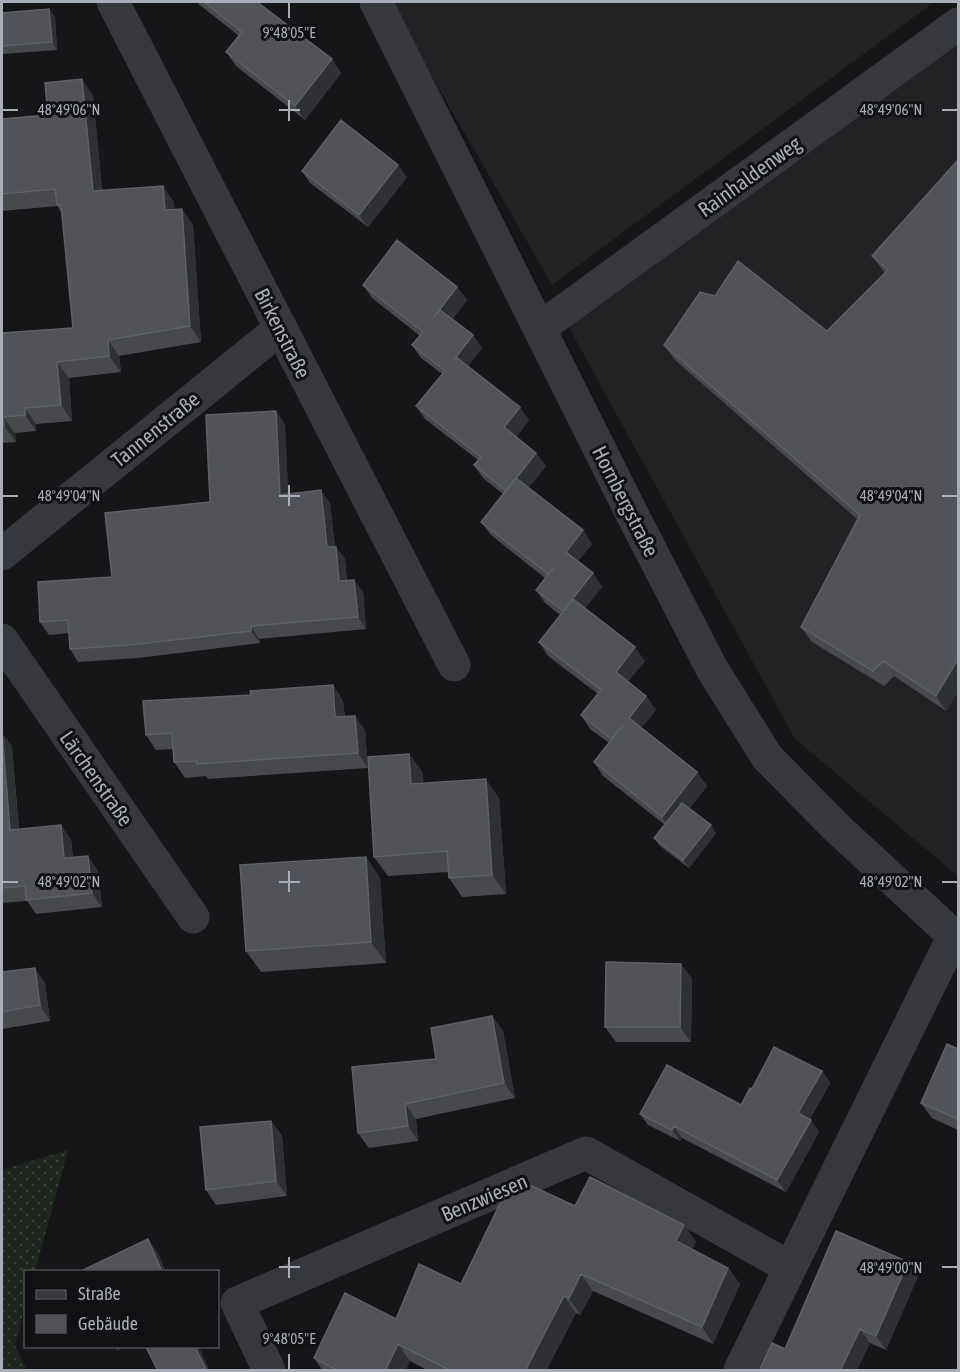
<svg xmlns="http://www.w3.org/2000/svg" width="960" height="1372" font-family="'Asap Condensed',sans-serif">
<defs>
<pattern id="grass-dots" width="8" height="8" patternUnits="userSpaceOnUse" patternTransform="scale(1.5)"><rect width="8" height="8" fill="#1e261f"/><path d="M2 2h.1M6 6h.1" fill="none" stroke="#3c433d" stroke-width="1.8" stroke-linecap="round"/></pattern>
</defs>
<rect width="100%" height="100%" fill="#161618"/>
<path fill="#222225" d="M389,2H934L552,285Z
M958,44V876L795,739L568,326Z"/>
<path fill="url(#grass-dots)" d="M68,1150L35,1271L26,1272L25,1305L15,1346L27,1370H2V1170Z"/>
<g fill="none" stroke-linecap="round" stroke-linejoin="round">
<path stroke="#37383d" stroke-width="33" d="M113,2L454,665
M376,2L629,508L712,669L767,757L837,828L958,940
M540,328L958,24
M2,554L281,328
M2,640L193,917
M269,1370L237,1303L586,1153L789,1267
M740,1370L953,937"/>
</g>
<path fill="#47494d" d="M196,2H257L332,59L341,73L305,120L236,66L226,52L239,36Z
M49,9L55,17L57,50L2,54V13Z
M93,95L102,191L174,202V210L182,209L193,225L201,342L119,356L121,372L69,378L72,421L36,424V431L15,433L16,442L2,443V333L73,328L62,213L57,206L2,211V119L48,115Z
M958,160V691L946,711L894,676L884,686L812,642L801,627L857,519L675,360L664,345L827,331L885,273L872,256Z
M302,171L407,177L368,227L310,183Z
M363,285L457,287L467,300L452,319L473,335L482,348L468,366L529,420L516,437L536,453L546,466L528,488L583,530L592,544L578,561L593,573L602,587L585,608L645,661L628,681L646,696L656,710L641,728L697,772L707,786L689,809L716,833L689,868L660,846L654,838L665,825L603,776L594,762L609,743L590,729L581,715L598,694L548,656L539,642L560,615L545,603L536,590L545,578L491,535L481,522L503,494L483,478L474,465L478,460L425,419L416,406L442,374L421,358L412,345L420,336L372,298Z
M285,424L288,494L330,503L335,547H336L345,559L347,581L354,580L363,592L366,629L259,639L260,643L138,658L78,662L70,649L69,633L49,635L40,622L112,577L210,502Z
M333,685L343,701L345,717L355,716L365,731L368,768L208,779L206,776L185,778L174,762L173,749L156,750L146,735L251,695Z
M2,733L12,747L19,829L71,839L73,858L98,871L102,907L36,914L27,901L2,903Z
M409,754L423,773V783L499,798L506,894L462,897L449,878L448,872L388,876L374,857Z
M366,857L380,878L386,963L261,972L246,951Z
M681,964L692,979L691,1042H616L605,1027Z
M2,972L45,983L50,1021L2,1029Z
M492,1016L503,1031L515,1098L416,1119L418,1141L369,1148L358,1133L436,1059Z
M958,1049V1130L932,1118L921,1103Z
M822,1071L830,1083L810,1119L819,1132L786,1192L682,1138L680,1141L648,1125L640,1114L741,1105L752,1089Z
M271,1121L282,1136L287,1196L216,1205L206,1190Z
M575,1206L684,1225L696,1242L692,1249L728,1268L740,1284L713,1344L593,1291L580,1315L576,1313L546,1371H429L410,1361L405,1371H323L314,1358L396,1319L461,1284Z
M918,1276L886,1350L870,1343L759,1371L785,1349Z
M115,1347H124L117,1350Z"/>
<path fill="#2f3033" d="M49,9L55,17L57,50L52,42Z
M332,59L341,73L305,120L295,106Z
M82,79L93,95L104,207L93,191Z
M398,165L407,177L368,227L359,215Z
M163,186L174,202L176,226L165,210Z
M182,209L193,225L201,342L190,326Z
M457,287L467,300L443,332L433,318Z
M473,335L482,348L462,374L453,361Z
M108,340L119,356L121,372L109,356Z
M57,362L69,378L72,421L61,405Z
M520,407L529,420L513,440L504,427Z
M25,408L36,424V431L25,415Z
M276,411L285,424L289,507L280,495Z
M3,417L15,433L16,442L4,426Z
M536,453L546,466L515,504L506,491Z
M321,490L330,503L336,560L327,547Z
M583,530L592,544L575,565L566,552Z
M336,547L345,559L348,594L339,581Z
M593,573L602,587L572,625L563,612Z
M354,580L363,592L366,629L358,617Z
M251,626L259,639L260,643L251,631Z
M635,647L645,661L625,685L616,672Z
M958,659V691L946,711L936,696Z
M333,685L343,701L346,732L335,717Z
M646,696L656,710L638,732L629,718Z
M355,716L365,731L368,768L358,753Z
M2,733L12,747L20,845L10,830Z
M409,754L423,773L425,803L411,784Z
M697,772L707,786L672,830L662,817Z
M486,779L499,798L506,894L492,875Z
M61,825L71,839L74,873L64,858Z
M711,825L716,833L689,868L683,860Z
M88,856L98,871L102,907L92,893Z
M366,857L380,878L386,963L371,942Z
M681,964L692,979L691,1042L680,1027Z
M35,968L45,983L50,1021L40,1005Z
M492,1016L503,1031L515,1098L504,1083Z
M822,1071L830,1083L806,1125L798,1113Z
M405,1104L416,1119L418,1141L408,1126Z
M811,1120L819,1132L786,1192L777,1180Z
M271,1121L282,1136L287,1196L276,1181Z
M674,1126L682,1138L680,1141L672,1130Z
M684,1225L696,1242L688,1258L676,1241Z
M148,1239L158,1253L166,1272H162Z
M908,1262L918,1276L886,1350L876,1336Z
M728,1268L740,1284L713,1344L702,1327Z
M581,1274L593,1291L580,1315L569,1298Z
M564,1296L576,1313L546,1371H525Z
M860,1329L870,1343L857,1371H840Z
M398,1344L410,1361L405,1371H385Z
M195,1347H199L210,1371H207Z"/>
<path fill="#525359" stroke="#5f6168" stroke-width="1.5" d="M204,2H257L332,59L295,106L226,52L242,32Z
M49,9L52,42L2,46V13Z
M82,79L93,191L163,186L165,210L182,209L190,326L108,340L109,356L57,362L61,405L25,408V415L3,417L4,426H2V333L73,328L61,205H57L55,189L2,194V119L48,115L45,83Z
M341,120L398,165L359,215L302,171Z
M958,160V659L936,696L883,661L873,671L801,627L860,515L664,345L700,292L715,296L738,261L827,331L888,270L872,256Z
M397,240L457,287L433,318L440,310L473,335L453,361L456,357L520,407L504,427L536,453L506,491L474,465L481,457L416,406L445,371L412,345L423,332L363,285Z
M276,411L280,495L321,490L327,547H336L339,581L354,580L358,617L251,626V631L129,645L70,649L68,620L40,622L38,582L112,577L105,513L210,502L206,415Z
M516,478L583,530L566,552L593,573L563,611L536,590L554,567L548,574L481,522Z
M573,599L635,647L616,672L646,696L629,718L697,772L662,817L594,762L623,725L611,739L581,715L601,690L539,642Z
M333,685L335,717L355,716L358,753L197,764V761L174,762L172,733L146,735L143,701L251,695L250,691Z
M2,733L10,830L61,825L64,858L88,856L92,893L26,900L25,886L2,888Z
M409,754L411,784L486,779L492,875L449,878L447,851L374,857L368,757Z
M682,803L711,825L683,860L654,838Z
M366,857L371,942L246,951L240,865Z
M606,962L681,964L680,1027H605Z
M35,968L40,1005L2,1012V972Z
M492,1016L504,1083L405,1104L408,1126L358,1133L352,1067L436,1059L431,1028Z
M947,1044L958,1049V1119L921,1103Z
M774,1047L822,1071L798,1113L811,1120L777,1180L674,1126L672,1130L640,1114L667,1065L741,1105L750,1088L752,1089Z
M271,1121L276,1181L206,1190L200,1127Z
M590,1177L684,1225L676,1241L728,1268L702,1327L581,1274L569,1298L564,1296L525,1371H451L398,1344L385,1371H338L314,1358L345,1293L396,1319L419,1264L461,1284L509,1185L519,1180L575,1206Z
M836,1231L908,1262L876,1336L860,1329L840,1371H759L772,1343L785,1349Z
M148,1239L162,1272H79Z
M146,1347H195L207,1371H158Z"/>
<path fill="none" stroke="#a8adb8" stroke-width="2" d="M289,3V18M289,100V121M3,110H18M279,110H300M942,110H957M289,485V506M3,496H18M279,496H300M942,496H957M289,871V892M3,882H18M279,882H300M942,882H957M289,1257V1278M279,1267H300M942,1267H957M289,1354V1369"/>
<g text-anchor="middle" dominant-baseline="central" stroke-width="6" stroke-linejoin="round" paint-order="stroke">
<g font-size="21" fill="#a8adb8" stroke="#111113">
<text transform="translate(749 176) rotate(-36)">Rainhaldenweg</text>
<text transform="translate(283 333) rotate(63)">Birkenstraße</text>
<text transform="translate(155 429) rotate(-39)">Tannenstraße</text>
<text transform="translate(626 501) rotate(63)">Hornbergstraße</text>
<text transform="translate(97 778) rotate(55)">Lärchenstraße</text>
<text transform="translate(484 1197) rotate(-23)">Benzwiesen</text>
</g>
</g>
<g font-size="15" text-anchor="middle" fill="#a8adb8" stroke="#111113" stroke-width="6" stroke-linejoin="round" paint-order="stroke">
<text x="289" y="38">9°48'05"E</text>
<text x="69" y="115">48°49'06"N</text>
<text x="891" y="115">48°49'06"N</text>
<text x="69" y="501">48°49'04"N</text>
<text x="891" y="501">48°49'04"N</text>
<text x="69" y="887">48°49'02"N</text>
<text x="891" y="887">48°49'02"N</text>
<text x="891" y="1273">48°49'00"N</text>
<text x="289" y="1344">9°48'05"E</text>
</g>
<rect width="960" height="1372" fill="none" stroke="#a8adb8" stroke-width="6"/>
<rect x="24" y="1270" width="195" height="78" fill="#111113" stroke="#4d4f55" stroke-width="1.5"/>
<rect x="36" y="1290" width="30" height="9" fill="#37383d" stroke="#4d4f55" stroke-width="1.5"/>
<text x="78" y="1300" font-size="18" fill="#a8adb8">Straße</text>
<rect x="36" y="1315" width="30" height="18" fill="#525359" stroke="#4d4f55" stroke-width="1.5"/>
<text x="78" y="1330" font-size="18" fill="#a8adb8">Gebäude</text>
</svg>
